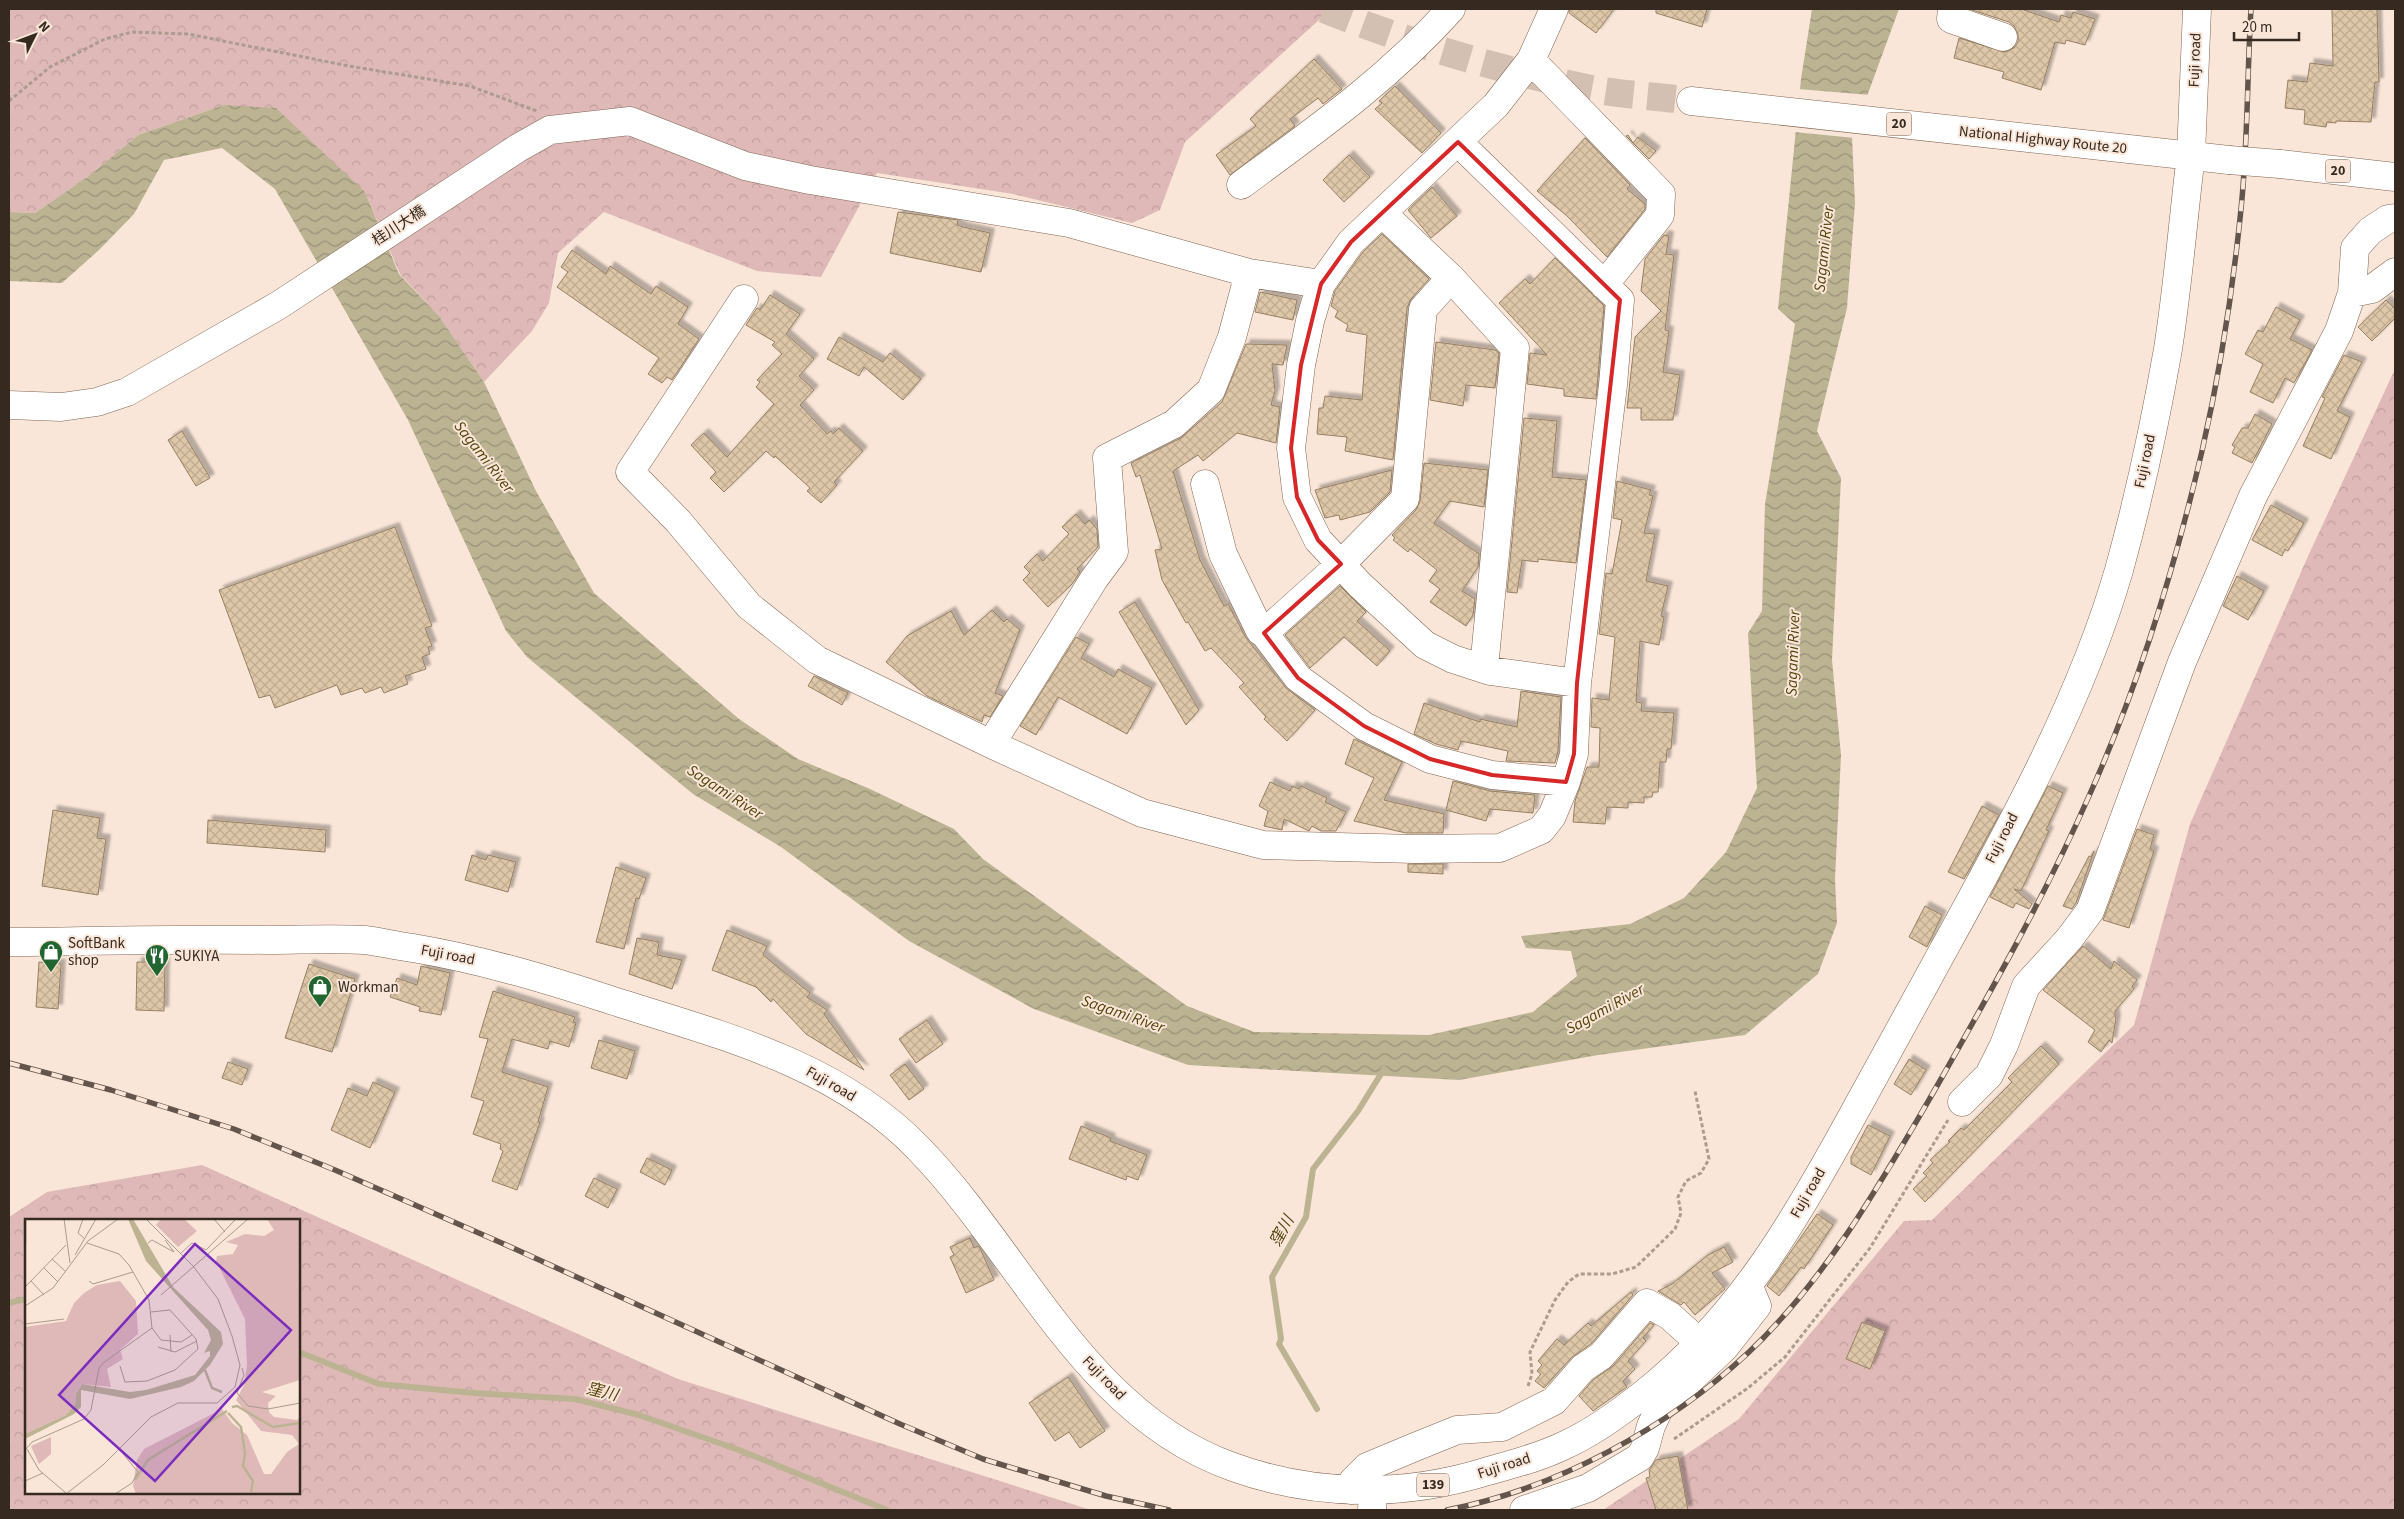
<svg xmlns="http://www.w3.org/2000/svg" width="2404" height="1519" font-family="'Source Sans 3','Noto Sans JP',sans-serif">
<defs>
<pattern id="forest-crowns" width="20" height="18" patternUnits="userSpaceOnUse" patternTransform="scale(1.25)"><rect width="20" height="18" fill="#dfb9b8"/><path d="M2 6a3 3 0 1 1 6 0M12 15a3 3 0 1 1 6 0" fill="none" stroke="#c09f9e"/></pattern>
<pattern id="water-waves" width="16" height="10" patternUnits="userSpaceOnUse" patternTransform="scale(1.25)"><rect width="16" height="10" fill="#bcb393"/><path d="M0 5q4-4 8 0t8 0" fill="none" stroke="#9a9278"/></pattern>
<pattern id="building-cross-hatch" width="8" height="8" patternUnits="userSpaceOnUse" patternTransform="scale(1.25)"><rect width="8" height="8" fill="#dec7a8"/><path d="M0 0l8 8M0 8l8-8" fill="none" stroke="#bfab90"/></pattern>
<filter id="shadow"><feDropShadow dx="4.5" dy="-4.5" stdDeviation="1" flood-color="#0004"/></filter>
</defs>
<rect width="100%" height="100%" fill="#fae6d8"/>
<path fill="url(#forest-crowns)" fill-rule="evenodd" d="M9,9H1331L1185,142L1160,210L1132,223L1013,194L877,173L821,277L757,271L604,212L558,253L549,303L532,331L484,382L439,316L400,274L365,192L224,105L138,135L90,175L35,213L9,212Z
M2395,369V1510H1603L1739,1419L1904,1221L1932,1220L2134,1025L2190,824L2309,554Z
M202,1165L678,1379L1091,1510H9V1217L47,1192ZM26,1220H299V1493H26Z"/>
<path fill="url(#water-waves)" d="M1812,9H1899L1852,137L1855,203L1847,308L1817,431L1841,478L1832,660L1841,755L1835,879L1837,923L1818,974L1745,1035L1598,1055L1459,1080L1188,1065L1034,1009L909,941L781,847L693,794L527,657L506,631L408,420L275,189L222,148L164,160L134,214L99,250L62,283L9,281V212L35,213L90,175L138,135L224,105L276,108L365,192L399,274L439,316L484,382L536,491L594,593L739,719L798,759L870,789L954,829L983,859L1187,1006L1254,1032L1429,1035L1533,1012L1577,976L1571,951L1526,948L1521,936L1630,924L1684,898L1726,852L1757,788L1748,633L1762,611L1765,504L1795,324L1778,309L1801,79Z"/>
<path fill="#fae6d8" d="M1798,89L1870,95L1855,138L1794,132Z"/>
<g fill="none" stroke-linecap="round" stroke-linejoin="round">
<path stroke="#bcb393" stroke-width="6" d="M9,1303L26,1299
M299,1352L379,1384L474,1393L575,1399L639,1415L739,1450L887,1510
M1317,1409L1279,1344L1281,1339L1272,1277L1306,1217L1313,1169L1358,1111L1384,1069"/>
</g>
<path fill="url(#building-cross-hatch)" stroke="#968063" filter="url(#shadow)" d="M1569,9H1614L1596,33L1569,13Z
M1656,9H1707L1702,27L1656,13Z
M1969,9H2021L2059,22L2061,15L2071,18L2073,12L2095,19L2085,45L2066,40L2065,44L2055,42L2041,90L2002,78L2004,72L1954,58L1959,38L2005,52L2014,48L2018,42V34L2014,26L2009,22Z
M2332,9H2377L2379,82H2375L2371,122L2336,121V123L2327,122L2326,127L2304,124L2305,110L2285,108L2288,80L2307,82L2310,63L2333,66Z
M1314,59L1342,89L1323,104L1318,98L1290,119L1295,126L1230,175L1216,155L1256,126L1250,119Z
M1395,86L1441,133L1422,153L1375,109L1382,103L1379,101Z
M1628,135L1633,143L1638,137L1656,151L1649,159L1626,136Z
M1585,138L1630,185L1627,189L1645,204V209L1607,257L1567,216L1537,191Z
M1349,155L1370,177L1344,202L1323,180Z
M1432,187L1457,216L1431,238L1408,210Z
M898,212L958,220L957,225L963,227L990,233L981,272L890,253Z
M1382,234L1429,279L1411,299L1407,308L1393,460L1345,451L1347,437L1317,434L1319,408H1323L1325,396L1362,400L1367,335L1346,331L1348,325L1335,317L1338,311L1331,306L1335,291L1363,252Z
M1664,235L1669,236L1666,254L1674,255L1665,330L1669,331L1663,372L1680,375L1673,420H1641V408H1627L1635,337L1661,311L1641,291L1645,259Z
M572,250L606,274L610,266L651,294L656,286L688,307L678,324L699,339L672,380L667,377L662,383L648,374L659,358L557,287L568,272L561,267Z
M1555,258L1604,306L1596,399L1564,396V389L1527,384L1530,353L1547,355L1499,303L1525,279L1530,284Z
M1260,292L1297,300L1293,320L1255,312Z
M770,295L800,314L786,334L814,359L799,376L814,390L800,405L827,434L831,431L833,434L839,428L863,451L834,482L837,485L821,503L807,491L810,488L775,456L774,458L766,451L724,492L710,478L716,472L691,445L704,433L727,457L774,404L756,387L760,382L757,380L782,354L772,345L775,342L746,325L757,308L760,310Z
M2386,300L2395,309V318L2372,341L2358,327Z
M2276,307L2300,320L2290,339L2312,350L2294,383L2285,378L2273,403L2250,392L2263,364L2245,354L2258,330L2263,332Z
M839,337L883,362L890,353L921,379L903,400L864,367L859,376L827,359Z
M1436,342L1495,350L1499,353L1495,388L1466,385L1463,406L1430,400Z
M1246,344L1287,345L1283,365L1272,364L1275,391L1271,405L1280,407L1276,443L1237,433L1203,461L1198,455L1173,471L1200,560L1224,606L1228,604L1246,638L1286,688L1315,710L1287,741L1264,719L1266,717L1239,687L1244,683L1211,648L1205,651L1188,622L1186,623L1162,580L1155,550L1162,549L1140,475L1136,477L1131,463L1181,438L1222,402Z
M2344,355L2362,362L2337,411L2350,417L2331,459L2303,446L2325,398L2322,397Z
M2255,414L2272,424L2252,463L2232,453L2235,447L2232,445L2242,428H2248Z
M1524,418L1557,421L1552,477L1586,480L1576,563L1538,559V562L1522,560L1517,593L1507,592Z
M182,431L210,478L196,486L168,440Z
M1424,463L1488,470L1484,507L1450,501L1434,523L1479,554L1478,567L1462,591L1475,599L1473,615L1466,626L1430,602L1440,589L1429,581L1437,570L1410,549L1408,552L1393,540L1395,538L1392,535L1416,510L1420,501Z
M1392,470L1390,492L1370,512L1340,520L1339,515L1325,518L1315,490Z
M1617,481L1651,490L1649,495L1653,496L1644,533L1655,534L1646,581L1668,586L1661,616L1664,617L1659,645L1640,641L1636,702L1642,703L1641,711L1674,713L1671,749H1667L1666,762H1660L1658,792H1653L1652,797H1644V803L1628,802V808L1607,807L1605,824L1573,822L1575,801L1587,767H1599L1600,728L1591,727L1592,698L1609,700L1615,637L1599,634L1606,573L1612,574L1622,520L1613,518Z
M2271,505L2304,523L2288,551L2285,549L2282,556L2252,540Z
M1076,514L1085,524L1089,520L1097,529L1098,547L1077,569L1080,572L1072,584L1048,607L1023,580L1030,573L1024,567L1037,554L1043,561L1069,534L1062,527Z
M395,527L432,626L425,628L432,646L428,647L430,654L422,657L426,669L405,676L408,684L384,693L381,687L365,693L362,688L341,695L337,685L275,708L270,695L259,698L219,590Z
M2237,576L2264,591L2248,620L2223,606Z
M1340,586L1366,612L1357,621L1390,651L1377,666L1344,637L1310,668L1285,635Z
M1135,602L1199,710L1186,725L1119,612Z
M992,610L1004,622L1007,619L1020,630L995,693L1003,696L990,717L984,715L982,722L927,696L886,662L907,636L951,611L964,635Z
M1076,637L1089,644L1081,658L1114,677L1118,669L1152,688L1127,734L1058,697L1036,735L1020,726Z
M814,676L848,693L842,705L808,686Z
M1521,691L1561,697L1558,751L1555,763L1506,761L1508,751L1461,741L1458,750L1436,744L1414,734L1424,703L1480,722V719L1517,727Z
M1354,739L1402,762L1384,800L1444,814L1443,833H1406L1354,821L1374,778L1345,764Z
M1453,781L1490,791L1535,795L1533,813L1490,809L1486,821L1446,810Z
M1270,782L1290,791L1292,786L1299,789L1301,786L1327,798L1325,802L1346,812L1336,831H1321L1312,826L1309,831L1284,819L1282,830L1264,826L1268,811L1259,806Z
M2048,786L2063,793L2046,830L2049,831L2021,891L2014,889L2032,904L2029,909L2016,903L2013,908L1990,897Z
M1982,806L1999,815L1964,879L1948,872Z
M53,810L100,818L97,838L106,839L98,895L42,886Z
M208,820L326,830L325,852L207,843Z
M2137,829L2154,835L2150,849L2154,851L2129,928L2103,920Z
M2094,851L2076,903L2072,909L2063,906L2089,856L2091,857Z
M472,855L486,860L488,855L516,862L508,892L465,880Z
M1408,864H1443V874L1408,872Z
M616,867L646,878L639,899L636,898L624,949L596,942Z
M1925,906L1942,915L1927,947L1909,937Z
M727,930L767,946L763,955L810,993L807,997L827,1010L824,1014L864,1070L806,1034L773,999L771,1002L756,987L712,970Z
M637,938L659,942L657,955L682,960L672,989L629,974Z
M2083,946L2111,969L2114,961L2137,980L2132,986L2134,989L2115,1011V1017L2116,1018L2112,1043L2109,1040L2101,1052L2088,1042L2095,1030L2043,990Z
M39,962L61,964L58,1009L36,1007Z
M137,962H165L164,1011L136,1010Z
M309,964L355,979L332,1052L285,1038Z
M421,966L450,973L441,1015L419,1011L420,1007L390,997L397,978L417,985Z
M493,991L575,1017L573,1022L576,1023L569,1047L550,1041L548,1049L512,1039L502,1072L548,1087L538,1122H540L517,1190L492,1181L503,1151L500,1149L501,1144L473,1134L484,1101L471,1097L488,1039L479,1037Z
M927,1020L943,1044L916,1063L899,1039Z
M599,1040L635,1051L627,1079L591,1068Z
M2041,1046L2059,1064L1925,1202L1913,1189L1927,1176L1923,1173L1933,1163L1930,1160L1950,1142L1948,1141L1961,1128L1964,1130L2012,1082L2008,1078Z
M1909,1059L1926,1070L1911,1095L1894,1084Z
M228,1062L248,1069L242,1085L222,1078Z
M905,1064L924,1089L909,1100L890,1075Z
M373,1082L395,1092L370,1148L331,1130L348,1088L367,1096Z
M1868,1125L1890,1136L1871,1175L1851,1164V1157Z
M1081,1126L1111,1138L1110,1141L1147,1155L1138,1180L1127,1176L1126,1180L1069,1159Z
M647,1158L672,1170L665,1185L640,1172Z
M594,1178L617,1189L608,1208L585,1196Z
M1817,1214L1833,1225L1804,1269L1801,1267L1779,1296L1767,1286Z
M970,1238L974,1248L978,1246L980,1248L994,1280L966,1293L950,1257L954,1255L950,1247Z
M1724,1247L1733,1262L1712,1273L1725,1289L1695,1315L1684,1302L1681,1305L1658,1291L1672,1284L1708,1255Z
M1631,1292L1633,1295L1591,1344L1571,1358L1544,1388L1535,1381L1541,1374L1537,1371L1542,1365L1538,1361L1557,1339L1564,1345L1588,1323L1591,1326Z
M1862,1322L1885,1331L1870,1369L1846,1359Z
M1650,1323L1654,1325L1643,1338L1646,1341L1628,1361L1635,1369L1623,1381L1627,1387L1593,1411L1579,1396L1593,1380L1613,1366Z
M1068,1377L1105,1431L1080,1448L1069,1432L1055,1441L1029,1403Z
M1678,1456L1688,1510H1656L1646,1478L1650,1477L1649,1470L1656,1460Z"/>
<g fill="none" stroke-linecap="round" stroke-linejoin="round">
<path stroke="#d3c0b3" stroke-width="28" stroke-dasharray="28 14" stroke-linecap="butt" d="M1324,9C1408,43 1497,69 1586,88C1620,95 1656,96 1691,101"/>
<g stroke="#816450" stroke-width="29">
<path id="minor" d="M1554,9L1531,60L1496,105L1351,242L1321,284L1310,321L1301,365L1291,448L1297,497L1318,540L1360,585L1425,645L1453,659L1490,671L1577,683
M1952,9L1951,19L2003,37
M1531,60L1661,194L1660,215L1604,285
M2191,155L2197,9
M1241,185C1317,129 1387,80 1451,9
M1382,213L1451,278L1515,348L1484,668
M2352,293L2372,289L2395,272
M744,299L630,472L678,521L749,606L817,660L991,744L1142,813L1263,845L1415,849L1500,848L1541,830L1552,816L1566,782L1574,754L1577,683L1613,385L1620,300L1458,142
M9,405L61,407L97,402L127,392L279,305L518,148L550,130L630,121L745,166L810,180L1069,223L1249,273L1321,284
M1205,484L1223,554L1260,631L1264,633L1298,678L1364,726L1430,759L1492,775L1566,782
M1264,633L1341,564L1405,499L1423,309L1451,278
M991,744L1094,579L1114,552L1107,458L1174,424L1211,390L1232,337L1249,273
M1962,1102L1989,1075L2004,1045L2026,986L2069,939L2090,911L2182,662L2253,496L2339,331L2352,293L2355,248L2370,231L2388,219L2395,218
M1352,1490L1353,1481L1367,1467L1415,1447L1457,1430L1502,1427L1554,1401L1583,1368L1601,1356L1647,1303L1670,1316L1700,1343
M1372,1510L1373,1490
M1524,1510L1588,1488L1640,1457L1645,1448L1651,1426L1659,1409L1724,1348L1757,1306L1749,1287"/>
</g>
<g stroke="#816450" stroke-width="29">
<path id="highway" d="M1691,101L2229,160
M2280,164L2395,177
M9,942C95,941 182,939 268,940C300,940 333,938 365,940C381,942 397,946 413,948C478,959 539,977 601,997C712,1033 835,1061 919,1149C1022,1255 1085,1415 1233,1467C1316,1497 1405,1497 1488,1471C1513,1464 1541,1457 1565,1445C1594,1432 1621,1412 1646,1392C1738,1318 1793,1224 1849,1122C1875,1075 1901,1027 1927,980C1998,850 2078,712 2119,570C2139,498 2155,423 2168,349C2178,285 2183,220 2191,155"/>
</g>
<path stroke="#ac9b8f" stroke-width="3" stroke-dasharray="4 2.5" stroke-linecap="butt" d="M9,101L50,67L105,39L132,32L188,34L349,66L470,86L537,111
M1528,1386L1532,1374L1530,1352L1555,1300L1568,1282L1579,1274H1612L1636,1267L1675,1229L1681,1213L1678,1197L1686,1181L1701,1173L1709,1159L1695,1091
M1674,1439L1748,1388L1785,1357L1870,1248L1948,1120"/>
<use href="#minor" stroke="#fff" stroke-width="28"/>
<use href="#highway" stroke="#fff" stroke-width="28"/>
<g stroke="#63554b" stroke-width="5.5">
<path id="rail" d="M9,1063L111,1090L234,1129L335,1170L504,1244L900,1424L983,1459L1106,1496L1169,1510
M1447,1510C1556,1489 1668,1428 1749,1352C1828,1277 1883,1179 1937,1086C1991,991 2045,896 2089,796C2138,687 2175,567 2202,451C2220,372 2233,289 2241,209C2248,142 2247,75 2251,9"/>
</g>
<use href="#rail" stroke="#fae6d8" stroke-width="4" stroke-dasharray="11" stroke-linecap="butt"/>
<g stroke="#816450" stroke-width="29" stroke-linecap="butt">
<path id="highway-bridge" d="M2229,160L2280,164"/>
</g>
<use href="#highway-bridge" stroke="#fff" stroke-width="28"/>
</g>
<path fill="none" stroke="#d62828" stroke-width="4" stroke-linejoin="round" d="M1458,142L1620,300L1577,683L1574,754L1566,782L1492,775L1430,759L1364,726L1298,678L1264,633L1341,564L1318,540L1297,497L1291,448L1301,365L1321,284L1351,242Z"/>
<defs>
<g id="shop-pin" transform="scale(1.25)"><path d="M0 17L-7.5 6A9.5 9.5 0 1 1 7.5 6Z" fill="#216631" stroke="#fae6d8"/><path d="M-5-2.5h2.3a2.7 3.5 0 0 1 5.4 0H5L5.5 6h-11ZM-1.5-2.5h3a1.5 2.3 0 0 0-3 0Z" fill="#fff"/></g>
<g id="restaurant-pin" transform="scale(1.25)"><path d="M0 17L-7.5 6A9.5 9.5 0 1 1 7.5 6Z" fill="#216631" stroke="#fae6d8"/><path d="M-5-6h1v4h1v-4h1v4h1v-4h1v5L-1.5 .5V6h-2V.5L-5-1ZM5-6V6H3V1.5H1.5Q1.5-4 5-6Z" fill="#fff"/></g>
</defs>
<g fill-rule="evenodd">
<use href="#shop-pin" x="51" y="952"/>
<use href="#restaurant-pin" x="157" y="956"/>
<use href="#shop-pin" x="320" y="987"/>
</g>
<g text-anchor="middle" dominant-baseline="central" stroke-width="4" stroke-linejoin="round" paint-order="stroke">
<g fill="#fae6d8" stroke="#706257" stroke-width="1">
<rect x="1886.5" y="112.5" width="25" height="23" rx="4"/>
<rect x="2325.5" y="159.5" width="25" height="23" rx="4"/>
<rect x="1417" y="1473.5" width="32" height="23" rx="4"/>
</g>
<g font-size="14" font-weight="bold" fill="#352920">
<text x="1899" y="124">20</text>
<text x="2338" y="171">20</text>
<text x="1433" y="1485">139</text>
</g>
<g font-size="15" fill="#352920" stroke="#fae6d8">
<text transform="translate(2195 60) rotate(-88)">Fuji road</text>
<text transform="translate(2043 140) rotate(6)">National Highway Route 20</text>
<text transform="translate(399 226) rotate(-33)">桂川大橋</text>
<text transform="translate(2145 461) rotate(-78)">Fuji road</text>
<text transform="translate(2002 838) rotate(-63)">Fuji road</text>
<text transform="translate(448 955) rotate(11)">Fuji road</text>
<text transform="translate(831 1084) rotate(30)">Fuji road</text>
<text transform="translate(1808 1193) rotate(-60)">Fuji road</text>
<text transform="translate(1104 1378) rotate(46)">Fuji road</text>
<text transform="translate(1504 1466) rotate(-18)">Fuji road</text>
</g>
<g font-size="15" fill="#352920" stroke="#fae6d8" text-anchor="start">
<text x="68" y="943">SoftBank<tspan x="68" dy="17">shop</tspan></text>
<text x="174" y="956">SUKIYA</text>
<text x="338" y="987">Workman</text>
</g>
<g font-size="16" font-style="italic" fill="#534309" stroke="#fae6d8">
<text transform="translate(1824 249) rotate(-84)">Sagami River</text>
<text transform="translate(484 457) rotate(52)">Sagami River</text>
<text transform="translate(1793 653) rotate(-88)">Sagami River</text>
<text transform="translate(725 792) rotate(33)">Sagami River</text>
<text transform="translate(1605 1009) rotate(-29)">Sagami River</text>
<text transform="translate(1123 1014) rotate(19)">Sagami River</text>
<text transform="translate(1282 1231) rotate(-61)">窪川</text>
<text transform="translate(602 1392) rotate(14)">窪川</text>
</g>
</g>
<g transform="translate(25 1219)">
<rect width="275" height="275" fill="#fae6d8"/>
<path d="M242,0H275V161L237,173L251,177L243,184L244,193L249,198L272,201L275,198V275H111L108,267L112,241L119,230L197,190L207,204L222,216L239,255H246L262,233L274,225L267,216L236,212L211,181L219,166L222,147L220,100L191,42L192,37L208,35L213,26L201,23L220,15L239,17L249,11ZM95,62L111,82L113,115L95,131L98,140L82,150L86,168L57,165L51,175L50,186L41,196L0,215V108L41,102L49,84L59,74L72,66Z" fill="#dfb9b8"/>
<path d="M136,0H159L172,12L153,28L131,6ZM26,218V235L14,245L6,227Z" fill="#dfb9b8"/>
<path d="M103,0H108L148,68L196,113L198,125L185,146L169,162L156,168L105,180L56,171V188L49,195L0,220V215L41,196L50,186L51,175L57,165L105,173L121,171L170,156L185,137V132L179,134L186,121L183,111L121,42Z" fill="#bcb393"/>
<path fill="none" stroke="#bcb393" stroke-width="2.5" d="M0,1V24M180,151L187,169L197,173M207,188L212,187L248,208L275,204M203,194L216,208L220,234L218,247L228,262L226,273M110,261L123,241L202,192"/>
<path fill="none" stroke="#ab9a8e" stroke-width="1" d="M39,0L45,44M58,0L53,14L59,19M121,0L168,47M189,0L200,13M62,24L94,35L104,46L124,81L127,109L136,121L156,123L167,116M123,24L127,21L149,33L140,21M155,35L167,24L181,31L211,0M50,36L71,0M27,40L40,52M19,49L33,63M6,62L19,76M64,62L68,65L108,53M0,68L41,26M136,76L223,0M0,87L28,69L63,22L93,0M0,105L39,100M145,116L146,133M133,128L150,133L172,122M95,147L100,163L122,162L150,151L173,130L171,120L145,91L126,93M217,149L219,156L212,174L223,187L243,190L275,184M2,230L14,251L41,274M0,231L7,223L59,200L66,191L74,149L78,144L127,109M0,262L18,254M41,275L78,246L126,198L153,184H192L210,168L215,146L207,117L193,80L168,47M90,275L107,264L113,253L94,230"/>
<path fill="#7b2cbf" fill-opacity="0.15" stroke="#7b2cbf" stroke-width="2.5" d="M170,25L266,111L130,262L34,176Z"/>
<rect width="275" height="275" fill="none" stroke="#352920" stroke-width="2.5"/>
</g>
<rect width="2404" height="1519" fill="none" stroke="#352920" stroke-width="20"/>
<g transform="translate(35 35) rotate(48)" stroke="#fae6d8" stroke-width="4" paint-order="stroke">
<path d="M0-4L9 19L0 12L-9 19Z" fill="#352920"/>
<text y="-8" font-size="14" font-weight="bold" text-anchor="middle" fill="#352920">N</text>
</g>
<path d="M2234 32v8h65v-8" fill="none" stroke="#352920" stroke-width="2.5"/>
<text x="2242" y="32" font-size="15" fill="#352920" stroke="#fae6d8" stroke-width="4" paint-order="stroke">20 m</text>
</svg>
